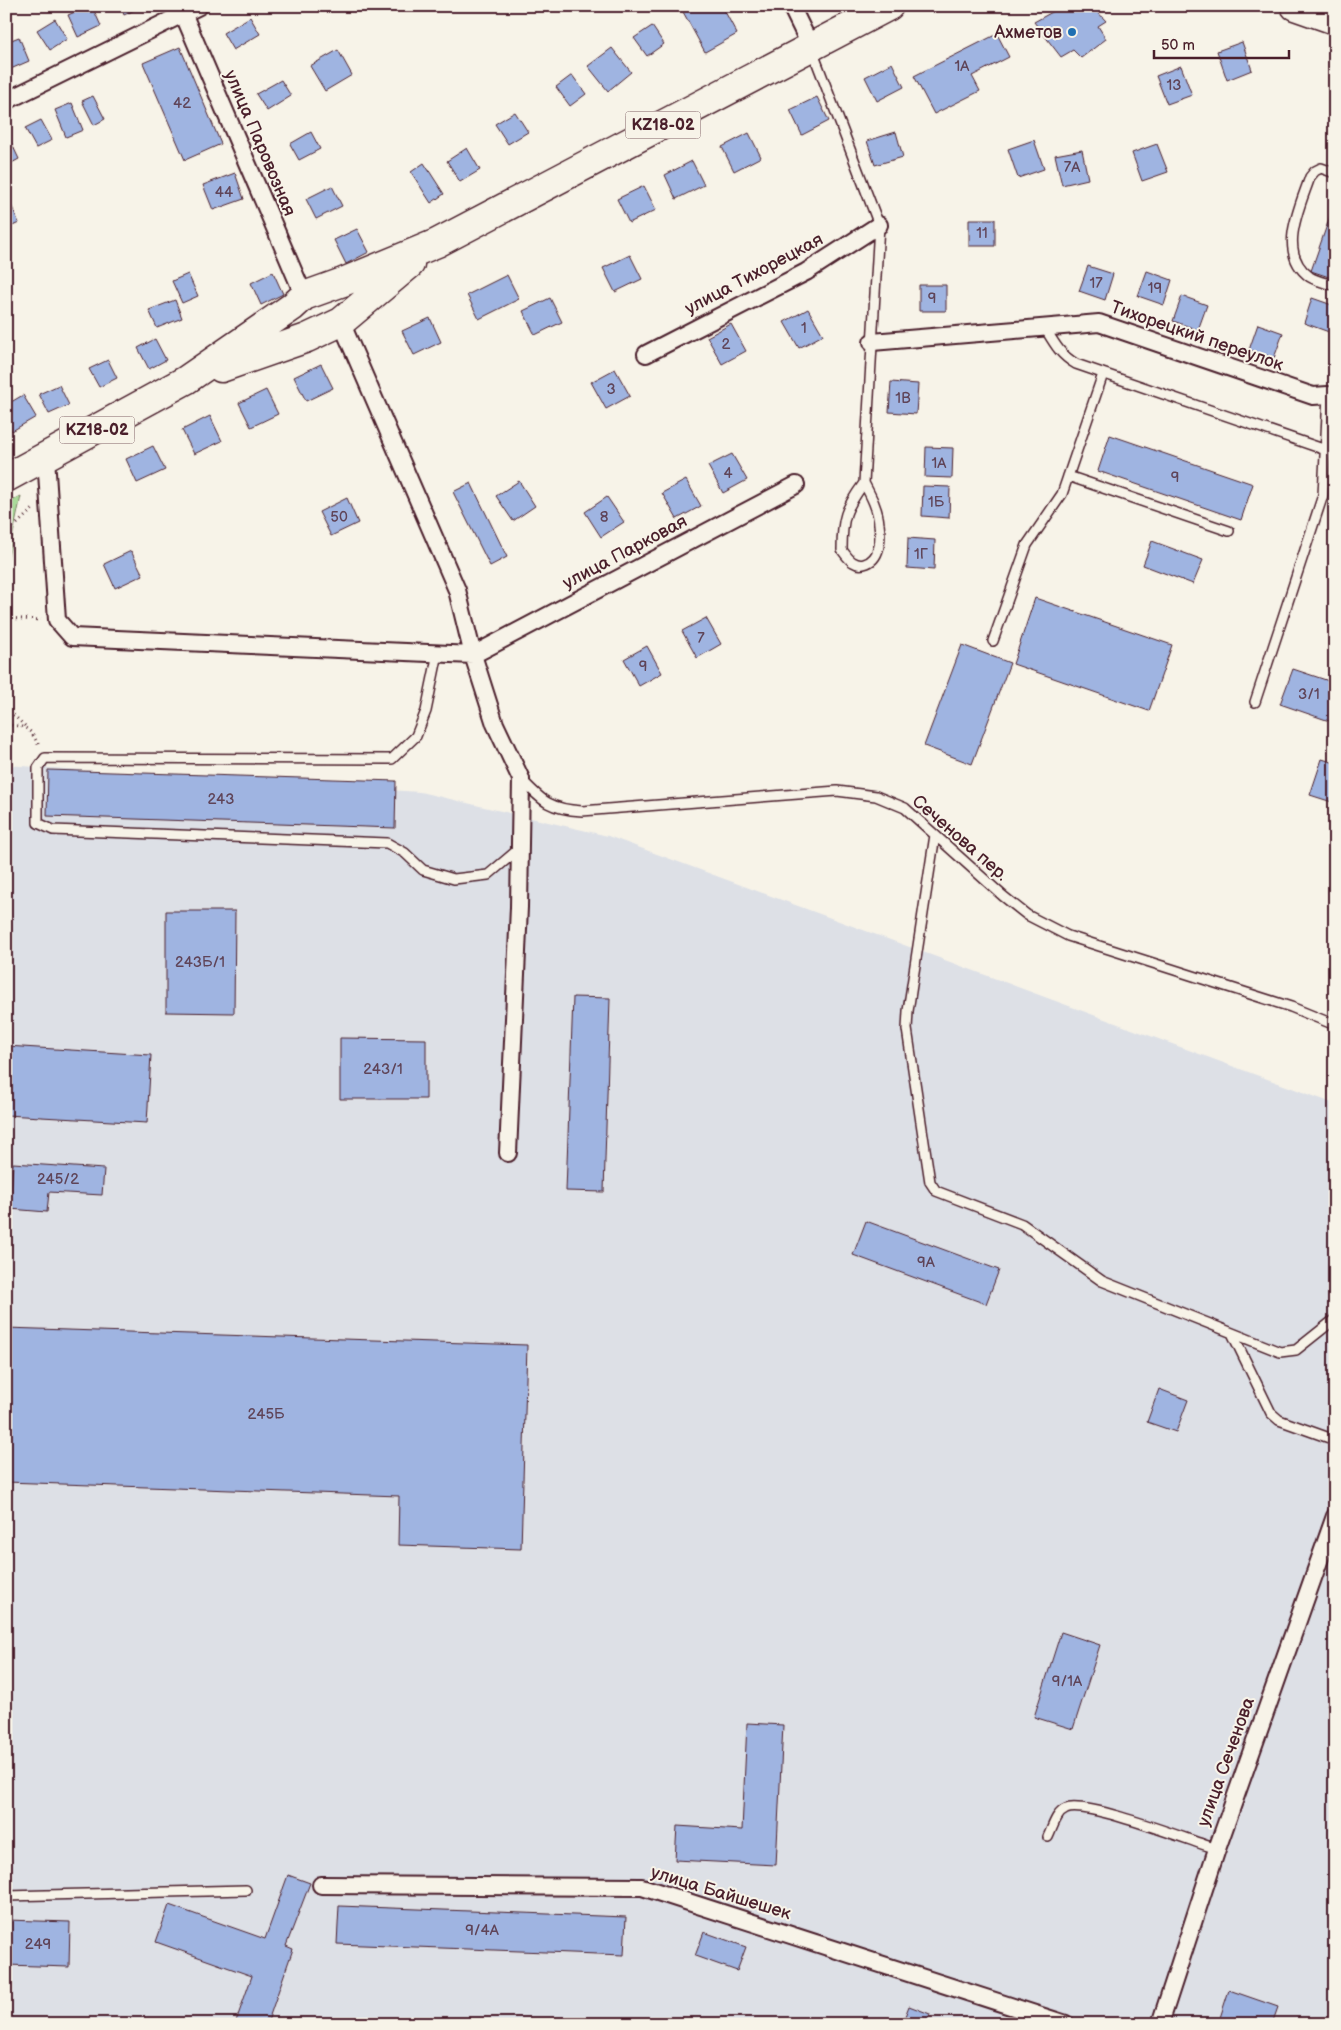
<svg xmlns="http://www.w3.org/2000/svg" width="1341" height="2030" font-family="'Balsamiq Sans',sans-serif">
<rect width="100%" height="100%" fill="#f7f3e8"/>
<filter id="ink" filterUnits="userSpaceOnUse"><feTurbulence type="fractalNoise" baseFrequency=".02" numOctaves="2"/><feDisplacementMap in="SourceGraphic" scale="10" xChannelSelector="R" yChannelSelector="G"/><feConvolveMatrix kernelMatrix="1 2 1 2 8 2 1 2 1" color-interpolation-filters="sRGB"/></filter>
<g filter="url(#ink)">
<path fill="#dde0e6" d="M6,765L420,792L608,836L1335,1104V2024H6Z"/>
<path fill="#aada9a" stroke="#7a7c62" d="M21,496L6,567V504Z"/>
<path fill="#9fb4e1" stroke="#4a1f2b" d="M88,6H92L101,26L78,37L68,15Z
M121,6H143L124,15Z
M689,6H722L737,34L705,52L682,10Z
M1063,6H1092L1106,21L1098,26L1106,39L1081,58L1073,50L1061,57L1034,22Z
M250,17L260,34L233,50L223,33Z
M55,19L67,39L50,50L37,30Z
M652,26L664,44L647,56L634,38Z
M997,34L1009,57L972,76L980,91L934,114L914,76Z
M19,37L29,61L6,71V42Z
M1242,42L1252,70L1227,80L1217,51Z
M180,47L221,144L185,160L143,63Z
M612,48L631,72L608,91L588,66Z
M338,50L352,75L325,91L310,66Z
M892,63L904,87L877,101L865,77Z
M1181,66L1192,95L1167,104L1156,76Z
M572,75L586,94L570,106L556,87Z
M281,80L291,96L267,111L256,94Z
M93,96L105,119L94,125L82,101Z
M817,97L829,121L802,135L790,110Z
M72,103L83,130L66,137L55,110Z
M515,112L528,132L508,144L495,124Z
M41,120L52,140L36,148L25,128Z
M311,132L320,149L299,160L290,144Z
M896,132L903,157L875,165L867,141Z
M749,133L761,157L734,171L722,147Z
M9,138L19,159L6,166V139Z
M1034,140L1044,169L1018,178L1008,149Z
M1157,144L1168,172L1142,181L1132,153Z
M467,148L480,170L460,182L447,161Z
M1082,150L1088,179L1062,185L1055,155Z
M692,161L704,185L676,199L665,175Z
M424,163L444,194L431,203L411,172Z
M235,173L244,199L213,210L203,185Z
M332,186L342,206L316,219L306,199Z
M644,186L656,210L629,223L617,199Z
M9,200L19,223L6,229V201Z
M1335,202V279L1311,271Z
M969,219H995V246H969Z
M357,229L369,252L346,264L334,240Z
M630,255L642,279L615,292L603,268Z
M1088,266L1113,274L1105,300L1079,291Z
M1147,271L1172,280L1164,305L1138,296Z
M273,272L283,294L261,305L251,283Z
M188,274L198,296L182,303L172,281Z
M507,275L519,299L479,319L467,295Z
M919,285H946V311H919Z
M1182,296L1207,305L1198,330L1173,321Z
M550,298L562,322L535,335L523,311Z
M1312,298L1335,306V316L1329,332L1304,323Z
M175,300L182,318L157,328L149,310Z
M808,309L823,335L799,348L784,322Z
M430,318L441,342L414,355L402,331Z
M731,324L746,351L722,364L707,337Z
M1258,324L1283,333L1274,358L1249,350Z
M155,339L166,360L149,369L138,348Z
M108,360L117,378L99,387L89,369Z
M321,364L333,388L306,401L294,377Z
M615,369L630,396L606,409L591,382Z
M891,382L918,384L916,414L889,412Z
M59,385L69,405L49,414L39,394Z
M266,390L278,414L251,427L239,403Z
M23,395L36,417L12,431L6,421V405Z
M210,416L222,441L194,454L182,430Z
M1110,435L1253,484L1241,520L1098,471Z
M153,446L165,470L137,483L126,459Z
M926,447L953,448L952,478L925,477Z
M732,454L747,480L723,493L708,466Z
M686,480L701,506L677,519L662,493Z
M519,481L535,506L513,521L496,496Z
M471,483L507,557L490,566L453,492Z
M923,486L950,487L949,518L922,516Z
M607,497L624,522L601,537L585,512Z
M347,498L358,523L331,536L319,512Z
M908,538L935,540L934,570L907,568Z
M1152,541L1203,560L1193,584L1143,565Z
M131,551L143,575L115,588L104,564Z
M1035,598L1172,645L1149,711L1013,664Z
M706,618L721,644L697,658L682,631Z
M962,645L1010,663L972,764L924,746Z
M647,646L662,673L639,686L624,659Z
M1293,669L1335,683V723L1280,704Z
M1322,759L1335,763V803L1310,795Z
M48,770L396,781L395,828L47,816Z
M166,911H235L234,1013L166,1012Z
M573,997L610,998L604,1192L566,1191Z
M340,1038L426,1039V1099H340Z
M6,1046L151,1055L147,1123L6,1115Z
M13,1163L104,1169L102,1195L49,1192L47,1212L10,1209Z
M866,1221L999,1270L986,1304L853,1255Z
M6,1328L527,1345L521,1549L398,1545L399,1496L6,1482Z
M1159,1389L1188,1400L1176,1432L1147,1422Z
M1061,1632L1100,1645L1073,1729L1034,1717Z
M1335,1685V1708L1327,1705Z
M747,1723L783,1725L776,1865L675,1860L677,1826L742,1830Z
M288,1875L310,1883L286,1946L293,1949L267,2024H235L252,1976L156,1942L169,1905L265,1939Z
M339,1906L626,1917L624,1955L337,1944Z
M6,1920L70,1922L69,1967L6,1965Z
M704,1932L746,1947L737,1971L695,1956Z
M1229,1990L1278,2007L1272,2024H1218Z
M909,2006L930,2014L926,2024H902Z"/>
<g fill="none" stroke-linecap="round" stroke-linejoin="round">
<g stroke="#4a1f2b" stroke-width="12">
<path id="lane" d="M812,50L879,225L864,483C845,509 842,518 842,550C845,554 849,560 853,562C856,564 860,565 864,564C881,560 881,538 879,524C878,509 871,496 864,483
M1335,173L1321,168L1315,171L1310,177C1300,207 1276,253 1310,277C1316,281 1327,283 1335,286
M1045,328C1054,343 1060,355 1076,364L1326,450
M1068,476L1229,531
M993,641L1027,545L1062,494L1103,374
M438,653L426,711L416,736L392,759L45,758L38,768V823L53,830L387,843L405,853L423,870L454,879L488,875L520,848
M1255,702L1323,495L1328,395L1335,389
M522,780C543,802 550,809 582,811L837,791L876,796L905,808L1003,896L1027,915L1068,936L1291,1007L1335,1025
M935,835L908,1011L907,1029L930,1182L936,1191L1022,1224L1102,1281L1280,1352L1296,1350L1335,1319
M1232,1333L1271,1413L1279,1420L1335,1440
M1048,1837C1053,1827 1056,1813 1066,1809C1086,1800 1191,1841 1217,1849
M6,1896L246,1890"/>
</g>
<g stroke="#4a1f2b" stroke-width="20">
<path id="street" d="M180,6L304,296
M791,6L811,47
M6,101L199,6
M341,322L457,590L473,655L495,724L521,779L519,907L508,1153
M872,342L1099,323L1313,396L1328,395
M646,354L806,272L879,225
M46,458L57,620L72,637L473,655L796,485
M321,1885L642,1887L1066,2024
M1160,2024L1217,1849L1335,1516"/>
</g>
<g stroke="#4a1f2b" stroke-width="31">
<path id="highway" d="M1295,6L1335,20
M221,368L307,338L341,322L410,264
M6,478L186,380L292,307L304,296L343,282L437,243L889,6"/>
</g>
<path stroke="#4a1f2b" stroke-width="3" stroke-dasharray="1 4" stroke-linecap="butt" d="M6,534L33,509
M6,618L41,620
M6,708L25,726
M6,725C28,726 30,728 40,748"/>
<use href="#lane" stroke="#f7f3e8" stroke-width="9"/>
<use href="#street" stroke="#f7f3e8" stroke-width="16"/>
<use href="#highway" stroke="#f7f3e8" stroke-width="28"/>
</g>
</g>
<circle fill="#1f6fb2" stroke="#f7f3e8" stroke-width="2" cx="1072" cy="32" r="5"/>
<g text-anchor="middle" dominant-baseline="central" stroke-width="4" stroke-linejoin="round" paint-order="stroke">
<g font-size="15" fill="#5f4458">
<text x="962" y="66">1А</text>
<text x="1174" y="85">13</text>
<text x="182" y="103">42</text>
<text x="1072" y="167">7А</text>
<text x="224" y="192">44</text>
<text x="982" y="233">11</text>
<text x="1096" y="283">17</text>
<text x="1155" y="288">19</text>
<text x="932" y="298">9</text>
<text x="804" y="328">1</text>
<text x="726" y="344">2</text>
<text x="611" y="389">3</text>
<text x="903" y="398">1В</text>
<text x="939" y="463">1А</text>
<text x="728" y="473">4</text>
<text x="1175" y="477">9</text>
<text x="936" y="502">1Б</text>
<text x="339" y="517">50</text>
<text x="604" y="517">8</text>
<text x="921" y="554">1Г</text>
<text x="701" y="638">7</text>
<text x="643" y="666">9</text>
<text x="1309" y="694">3/1</text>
<text x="221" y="799">243</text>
<text x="200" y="962">243Б/1</text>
<text x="383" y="1069">243/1</text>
<text x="58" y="1179">245/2</text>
<text x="926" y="1262">9А</text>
<text x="266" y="1414">245Б</text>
<text x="1067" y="1681">9/1А</text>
<text x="482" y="1930">9/4А</text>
<text x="38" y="1944">249</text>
</g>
<g fill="#f7f3e8" stroke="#7e5f64" stroke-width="1">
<rect x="625.5" y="111.5" width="75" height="27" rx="4"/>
<rect x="59.5" y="416.5" width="75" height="27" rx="4"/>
</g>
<g font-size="16" font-weight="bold" fill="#4a1f2b">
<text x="663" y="125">KZ18-02</text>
<text x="97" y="430">KZ18-02</text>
</g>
<g font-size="18" fill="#4a1f2b" stroke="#f7f3e8" text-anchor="end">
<text x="1062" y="32">Ахметов</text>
</g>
<g font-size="18" fill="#4a1f2b" stroke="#f7f3e8">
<text transform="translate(260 143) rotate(67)">улица Паровозная</text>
<text transform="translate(754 274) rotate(-28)">улица Тихорецкая</text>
<text transform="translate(1197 336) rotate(19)">Тихорецкий переулок</text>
<text transform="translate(625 552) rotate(-28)">улица Парковая</text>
<text transform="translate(960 838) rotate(41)">Сеченова пер.</text>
<text transform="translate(1226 1762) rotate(-70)">улица Сеченова</text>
<text transform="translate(721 1893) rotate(17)">улица Байшешек</text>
</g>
</g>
<rect width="1341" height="2030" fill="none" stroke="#f7f3e8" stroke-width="25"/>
<rect x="12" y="12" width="1316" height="2005" fill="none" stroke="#4a1f2b" stroke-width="2" filter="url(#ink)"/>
<path d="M1154 50v8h135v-8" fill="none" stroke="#4a1f2b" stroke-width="2.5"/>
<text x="1161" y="50" font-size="15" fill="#4a1f2b" stroke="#f7f3e8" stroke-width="4" paint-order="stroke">50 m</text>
</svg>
